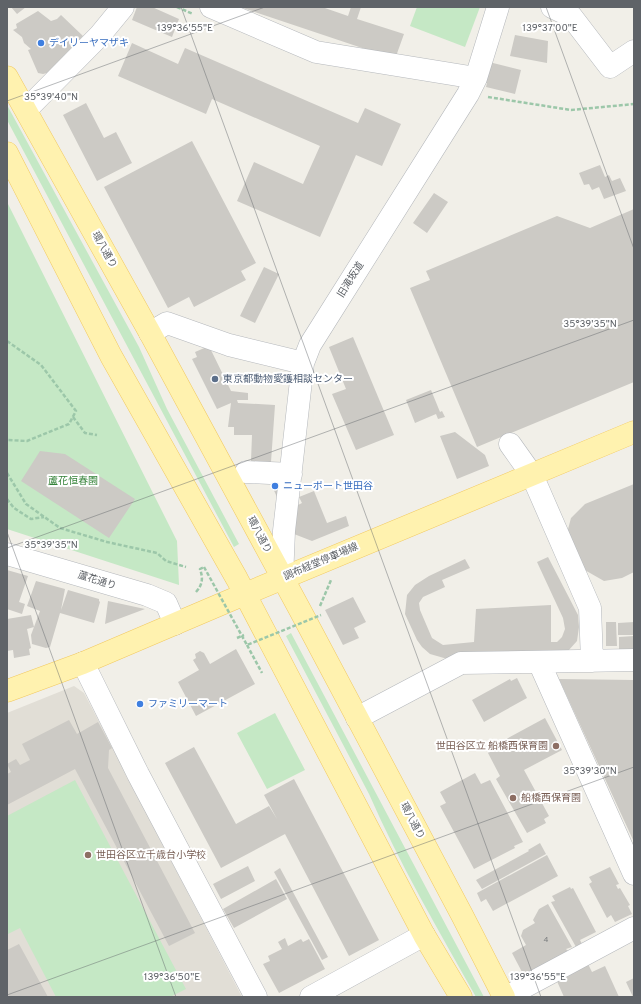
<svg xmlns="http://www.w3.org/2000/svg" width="641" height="1004" font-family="Overpass,'Noto Sans JP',sans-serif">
<rect width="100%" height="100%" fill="#f1efe8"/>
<path fill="#e1ded6" d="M74,686L84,693L242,997H7V713Z"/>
<path fill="#c5e8c5" d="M417,7H480L465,47L410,26Z
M7,105L139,347L167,409L239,544L234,547L7,120Z
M7,202L177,541L179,585L7,529Z
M291,633L484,997H476C439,931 399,863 369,794L286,636Z
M275,713L305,770L267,789L237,733Z
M75,780L186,989L170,997H56L20,928L8,934L7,932V816Z"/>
<path fill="#cccac5" d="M11,7H26L17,14Z
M137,7H152L179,19L172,37L132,20Z
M240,7H322L348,16L351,7H361L357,19L404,34L395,59Z
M38,11L51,21L57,19L61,15L83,36L47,73L43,74L38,73L28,50L31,49L24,43L22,37L13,30L17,28L16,24Z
M515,35L548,41L547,63L510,56Z
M132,43L178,64L185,48L358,123L365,108L401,124L382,166L356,155L320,237L237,201L254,162L303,184L320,146L212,99L206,114L118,76Z
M489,62L521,70L515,94L486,87L487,83H484Z
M86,103L104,138L116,132L132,163L97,181L63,115Z
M192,141L256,263L241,271L246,280L194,307L189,297L168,308L104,187Z
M600,165L605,177L609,175L612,181L620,178L626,191L604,199L599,187L592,190L589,184L584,185L579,173Z
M434,193L448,202L427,233L413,223Z
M634,209V382L477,447L410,288L430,280L426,271L557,216L590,228Z
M264,267L279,274L255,323L240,316Z
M353,337L394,435L356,450L332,394L346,389L329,347Z
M209,346L231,391L248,393V400H237L238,403L275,405L271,462L251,461L252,435H234V427H228L231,403L217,409L192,359L197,357L195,352Z
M431,390L440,412L442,411L445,417L438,419L436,414L415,423L406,400Z
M455,432L485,455L489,466L457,479L440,436Z
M40,451L65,454L135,499L109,538L21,481Z
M269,480L282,481L280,496L277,497Z
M634,484V572L622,578L604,581L576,565L567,533L571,518L585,504Z
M314,491L327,523L346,516L349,526L312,541L294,534L296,506L302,503L299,497Z
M548,557L578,615L579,627L577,641L568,651L451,660L430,654L422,647L417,640L405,614L407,595L415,585L429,576L465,559L470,568L442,580L445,587L423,597L419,603L420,610L432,638L443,645L474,642L476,609L551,605V642H557L562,637L565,629L563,618L537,562Z
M7,570L28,576L19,602L25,604L22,614L7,609Z
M36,581L65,589L61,610L68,590L99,599V601L100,602L94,623L60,613L50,647L46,648L32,644L31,635L40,611L27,606Z
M353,597L366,622L354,628L359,638L343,645L325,610Z
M108,601L145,609L105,624Z
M31,615L34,627L27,629L31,648L29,649L30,655L14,658L13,650L7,651V619Z
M606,622H616L617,646H606Z
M634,622V635H618V623Z
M634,636V650H619V637Z
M236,649L255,684L196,716L178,682L199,670L193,660L196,658L195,654L200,651L204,653L210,664Z
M517,678L527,698L484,722L472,700L510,679L511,681Z
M559,679L634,680V842Z
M545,718L562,750L524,770L549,816L544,819L546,823L527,833L496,779L500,776L488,753L489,752L488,749Z
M69,720L77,734L98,722L112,748L109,750L108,768L195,933L169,946L75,769L7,805V774L11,772L7,764L16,759L20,765L30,760L22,744Z
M194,747L236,824L269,806L277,819L264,795L294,779L379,940L349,956L285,834L221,868L165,763Z
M475,773L481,784L490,780L523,842L514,846L515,848L474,869L440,806L446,803L440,792Z
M540,843L546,854L482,889L476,880L529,851L528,850Z
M547,855L558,876L493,911L486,899L481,902L477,893Z
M248,866L255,881L221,899L213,884Z
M610,867L619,884L616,885L618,889L620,888L630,905L628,906L632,914L615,922L611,915L607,918L589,884L592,882L589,877Z
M280,868L328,957L322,960L274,872Z
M276,879L287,899L234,928L223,909Z
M570,887L571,889L573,888L596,932L580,940L582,944L576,947L551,902L555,901L552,896Z
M548,904L572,947L566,949L568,951L526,974L525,971L522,972L512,953L526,945L521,936L523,930L535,923L533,920L539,909Z
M285,938L288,946L301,939L303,942L309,939L325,969L279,993L263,964L270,961L268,956L282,949L278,942Z
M19,944L48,997H7V950Z
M588,964L592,972L605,966L619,997H564L556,979Z
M634,978V997H633L626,982Z"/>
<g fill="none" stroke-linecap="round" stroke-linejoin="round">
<g stroke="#b5b8bc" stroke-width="23">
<path id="minor" d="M211,7L316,52L476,78
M552,7L571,16L610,67L634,51
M26,110L100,35L123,7
M150,333L167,323L229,345L303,363
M510,444L532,475L590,608L592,661
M246,472L291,474
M7,554L147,595L166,603L175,624
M282,578L284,531L303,363L310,345L468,94L476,78L498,7
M539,662L634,874
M83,663L138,774L256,997
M357,718L461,663L634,660
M311,997L424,935
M508,997L522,988L634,928"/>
</g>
<g stroke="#f2c960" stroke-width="23">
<path id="major" d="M7,77L150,333L300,610L462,915L504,997
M7,153L111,356L237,579L424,935L461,997
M7,691L83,663L245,594L634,432"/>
</g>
<path stroke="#9cc7a9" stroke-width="2.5" stroke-dasharray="4 2" stroke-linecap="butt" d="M177,7L193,14
M488,97L571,110L634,104
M7,341L41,365L76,411L69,424L27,441L7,440
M73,417L85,433L97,435
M7,473L26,504L60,528L107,542L157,553L166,561L186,567
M7,499L14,508L31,519L44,517
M196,592C203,584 203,578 200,569L204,567
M320,606L331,580
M237,638L244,635
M247,645L262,673"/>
<use href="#minor" stroke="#fff" stroke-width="22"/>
<use href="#major" stroke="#fff2af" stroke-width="22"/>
<path stroke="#9cc7a9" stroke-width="2.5" stroke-dasharray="4 2" stroke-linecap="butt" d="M204,567L247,645L321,615"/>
</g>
<path fill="none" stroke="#5f6368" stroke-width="1" stroke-opacity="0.45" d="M181,7L541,997M546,7L634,249M7,101L265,7M7,532L176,997M7,548L634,320M7,995L634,767"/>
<g fill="#3f7fe0" stroke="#fff" stroke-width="1.5">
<circle cx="41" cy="43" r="4"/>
<circle cx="275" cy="486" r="4"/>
<circle cx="140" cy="704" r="4"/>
</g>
<circle fill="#5c6f8a" stroke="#fff" stroke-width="1.5" cx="215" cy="379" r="4"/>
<g fill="#8d6e63" stroke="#fff" stroke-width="1.5">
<circle cx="556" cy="746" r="4"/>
<circle cx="513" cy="798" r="4"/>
<circle cx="88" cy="855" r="4"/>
</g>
<g text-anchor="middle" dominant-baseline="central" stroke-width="4" stroke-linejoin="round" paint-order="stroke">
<g font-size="8" fill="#7a7d7f">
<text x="546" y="940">4</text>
</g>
<g font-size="10" fill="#366cbe" stroke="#fff" text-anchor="start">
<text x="49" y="43">デイリーヤマザキ</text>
<text x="283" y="486">ニューポート世田谷</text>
<text x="148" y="704">ファミリーマート</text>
</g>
<g font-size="10" fill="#5f6368" stroke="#fff">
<text transform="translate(104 250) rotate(61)">環八通り</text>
<text transform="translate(351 280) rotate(-58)">旧滝坂道</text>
<text transform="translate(259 535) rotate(62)">環八通り</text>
<text transform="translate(321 562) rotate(-23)">調布経堂停車場線</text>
<text transform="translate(97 581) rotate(17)">蘆花通り</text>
<text transform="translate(412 821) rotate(62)">環八通り</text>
</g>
<g font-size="10" fill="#4e5e75" stroke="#fff" text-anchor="start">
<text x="223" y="379">東京都動物愛護相談センター</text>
</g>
<g font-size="10" fill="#348238" stroke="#fff">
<text x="73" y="481">蘆花恒春園</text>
</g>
<g font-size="10" fill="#785e54" stroke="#fff" text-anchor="start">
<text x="548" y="746" text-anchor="end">世田谷区立 船橋西保育園</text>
<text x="521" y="798">船橋西保育園</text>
<text x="96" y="855">世田谷区立千歳台小学校</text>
</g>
</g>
<g font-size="10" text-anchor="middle" fill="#5f6368" stroke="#fff" stroke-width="4" stroke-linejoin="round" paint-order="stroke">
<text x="185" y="31">139°36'55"E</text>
<text x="550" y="31">139°37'00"E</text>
<text x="51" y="100">35°39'40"N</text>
<text x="590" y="327">35°39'35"N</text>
<text x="51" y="548">35°39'35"N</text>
<text x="590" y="774">35°39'30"N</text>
<text x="172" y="980">139°36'50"E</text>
<text x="538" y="980">139°36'55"E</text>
</g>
<rect width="641" height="1004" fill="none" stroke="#5f6368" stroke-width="16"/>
</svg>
